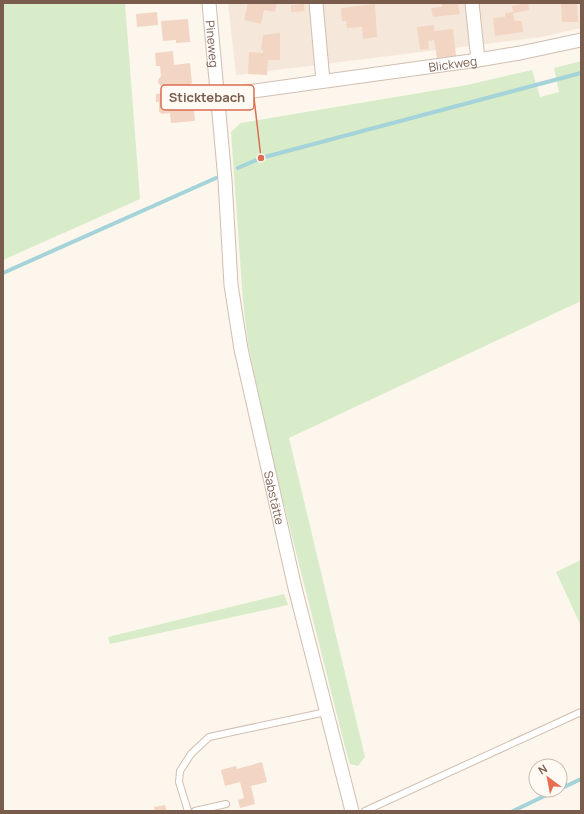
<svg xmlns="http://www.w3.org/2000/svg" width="584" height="814" font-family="Manrope,sans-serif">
<rect width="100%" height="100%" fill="#fdf6ec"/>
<path fill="#f5e8da" d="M228,3H581V28L542,37L236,75Z"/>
<path fill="#d8ecc9" d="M3,3H125L140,199L3,260Z
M581,61V301L289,438L365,757L358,766L350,764L346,751L273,461L248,344L243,301L231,132L241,123L467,85L532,70L540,97L559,92L554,68Z
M581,560V626L556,572Z
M284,594L288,605L110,644L108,637Z"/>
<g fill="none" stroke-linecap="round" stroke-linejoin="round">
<path stroke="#a5d3da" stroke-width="4" d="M238,168L261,158L581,73
M3,273L216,178
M560,789L581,779
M513,811L557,790"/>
</g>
<path fill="#f3d5c3" d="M248,3H277L275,12L264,10L261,24L244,20Z
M441,3H458L460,14L433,17L431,8L442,7Z
M528,3L529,10L513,13L515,21H522L523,32L495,36L493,18L505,17V13L513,12L512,6Z
M561,3H581L577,4L578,22H562Z
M304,4L305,11L291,12V5Z
M375,4L377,37L363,39L362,27L347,28L346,21H342L341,8Z
M157,12L158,25L137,27L136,14Z
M188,19L190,42L176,43V40L163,41L161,21Z
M434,25V31L453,29L456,56L437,58L434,40L428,41L429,49L420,50L417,27Z
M280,33V60H268L267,75L248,74L249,52L263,53V50H261L263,35Z
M173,51L174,65L190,63L192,83L189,85L162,86L158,83V80L161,76L160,66H156L155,53Z
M174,93L175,99L193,97L195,121L171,123L170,113L162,114L159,112V102H156V94Z
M262,762L267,782L251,786L255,804L240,808L238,800L244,798L240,782L225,786L221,770L236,766L237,769Z
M165,805L167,811H155L154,807Z"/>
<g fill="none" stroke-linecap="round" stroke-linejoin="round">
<g stroke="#d1beb0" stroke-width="8">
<path id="service" d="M188,811L179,782L180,771L191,754L209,737L326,712
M195,811L226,804
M365,811L581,712"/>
</g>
<g stroke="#d1beb0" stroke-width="15">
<g id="minor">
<path id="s1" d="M209,3L225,180L231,285L241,349L295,588L352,811"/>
<path d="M316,3L323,81"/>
<path d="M472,3L478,60"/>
<path id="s2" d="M218,96L478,60L520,53L581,40"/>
</g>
</g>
<use href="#service" stroke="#fff" stroke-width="6"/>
<use href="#minor" stroke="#fff" stroke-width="13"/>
</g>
<g text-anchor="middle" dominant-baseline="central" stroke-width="4" stroke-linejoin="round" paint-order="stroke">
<g font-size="12" fill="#7a5c4d" stroke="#fffaf3">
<text stroke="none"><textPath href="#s1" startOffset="41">Pineweg</textPath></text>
<text stroke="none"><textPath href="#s2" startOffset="237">Blickweg</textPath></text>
<text stroke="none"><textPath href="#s1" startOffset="500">Sabstätte</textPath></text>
</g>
</g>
<path fill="none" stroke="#dc6d51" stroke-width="1.5" d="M261 158L254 98"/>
<circle fill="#dc6d51" stroke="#fffaf3" stroke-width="1.5" cx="261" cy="158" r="4"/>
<rect fill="#fffaf3" stroke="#dc6d51" stroke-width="1.5" x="161" y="85" width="93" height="25" rx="4"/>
<g font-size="13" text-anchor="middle" font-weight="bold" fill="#7a5c4d">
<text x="207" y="102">Sticktebach</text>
</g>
<rect width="584" height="814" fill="none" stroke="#7a5c4d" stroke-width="8"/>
<g transform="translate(548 778) rotate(328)"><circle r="19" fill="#fffaf3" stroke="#cabbb1"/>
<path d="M0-3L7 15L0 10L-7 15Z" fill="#e76f51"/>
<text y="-6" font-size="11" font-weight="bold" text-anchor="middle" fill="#7a5c4d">N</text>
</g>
</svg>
